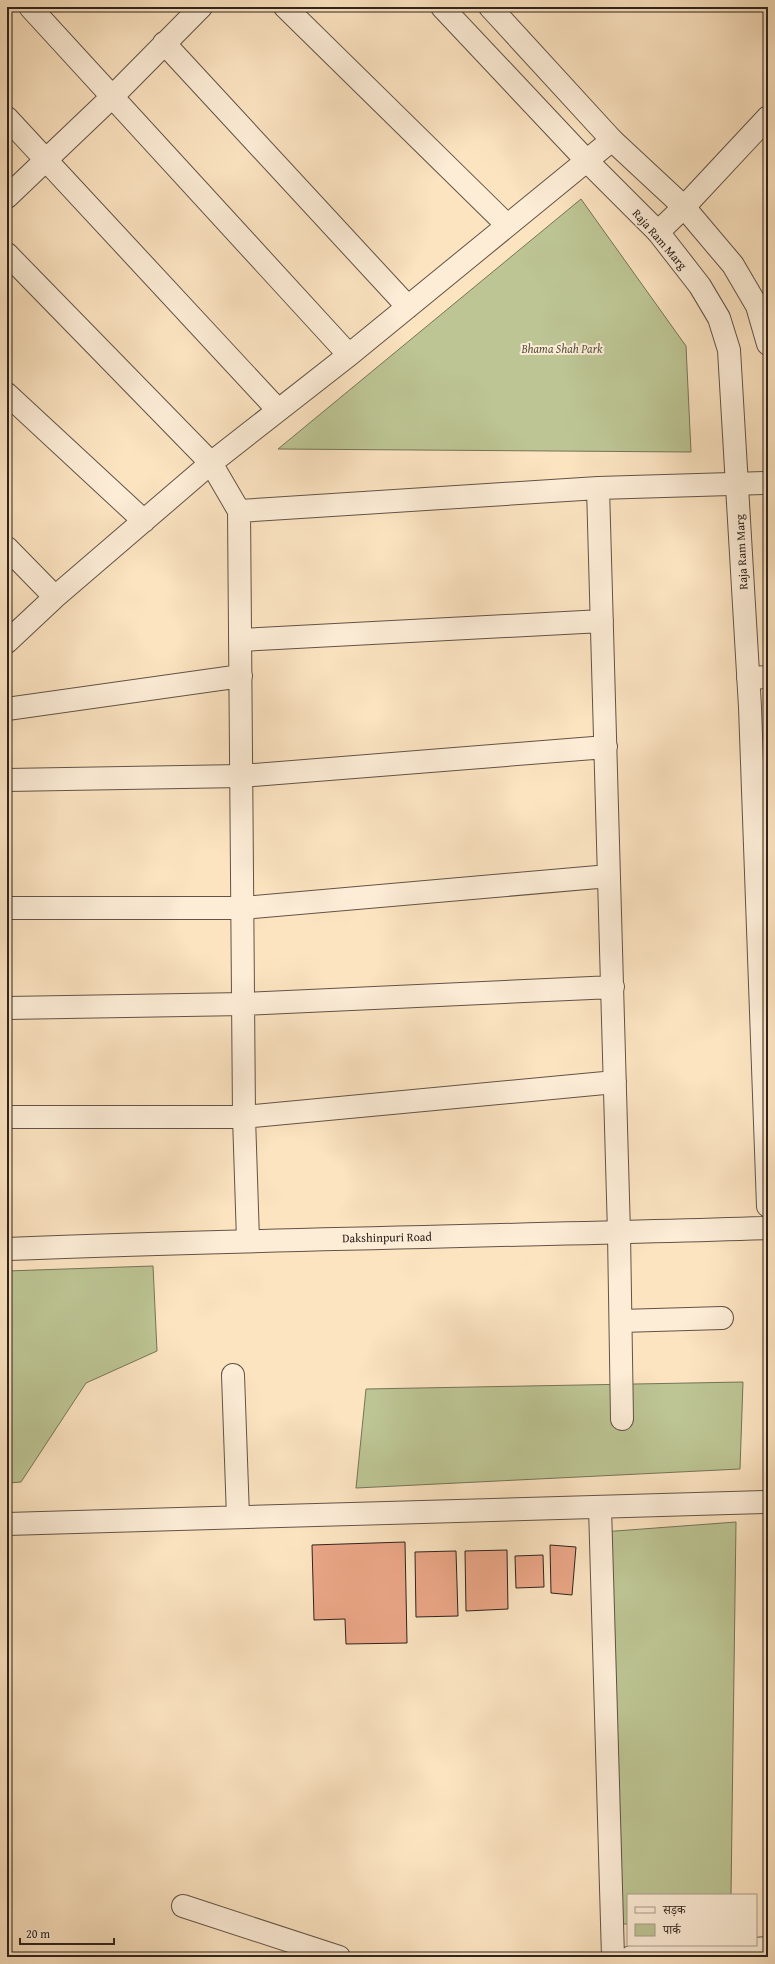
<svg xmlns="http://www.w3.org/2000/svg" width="775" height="1964" font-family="'Gentium Book Plus','Noto Serif Devanagari',serif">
<rect width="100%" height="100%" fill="#fce4c1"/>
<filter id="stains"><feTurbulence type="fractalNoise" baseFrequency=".005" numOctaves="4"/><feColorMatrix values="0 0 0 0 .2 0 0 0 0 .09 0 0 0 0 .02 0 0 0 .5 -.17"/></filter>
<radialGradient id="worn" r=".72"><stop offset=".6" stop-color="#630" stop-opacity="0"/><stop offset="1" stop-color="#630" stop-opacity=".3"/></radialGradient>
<path fill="#bdc594" stroke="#767458" d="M581,199L686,346L691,452L278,449Z
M153,1266L157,1351L86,1383L21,1482L7,1483V1271Z
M743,1382L740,1469L356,1488L366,1389Z
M736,1522L731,1895H628V1924H620L602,1532Z"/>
<path fill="#eca788" stroke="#2e231d" d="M405,1542L407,1643L346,1644L345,1619L314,1620L312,1545Z
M550,1545L576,1547L572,1595L551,1593Z
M507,1550L508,1609L466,1611L465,1551Z
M456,1551L458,1616L416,1617L415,1552Z
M543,1555L544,1587L516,1588L515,1556Z"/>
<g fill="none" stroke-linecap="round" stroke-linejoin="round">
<g stroke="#625346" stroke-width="24">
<path id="minor" d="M30,7L349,355
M285,7L507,225
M164,43L408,307
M7,118L278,410
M7,197L113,96L201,7
M658,232L684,207L768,117
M7,254L211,463L239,511L244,1117L248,1240
M7,394L144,521
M598,488L619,1233L622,1419
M239,511L598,488L768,483
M7,548L55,597
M240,640L602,621
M7,642L55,597L211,463L349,355L612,140
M7,709L241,676
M7,780L241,776L606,747
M7,908H243L609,876
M7,1008L244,1004L613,987
M7,1117H244L615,1082
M621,1321L722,1318
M233,1375L238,1517
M600,1507L613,1957
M7,1524L768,1502
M183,1906L339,1957
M631,1957L768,1948"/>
</g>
<g stroke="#625346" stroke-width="24">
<path id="tertiary" d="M442,7L586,160L658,232L700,286L719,318L729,350L750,707L768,1206
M490,7L612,140L684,207L733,265L757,306L768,344
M748,678L768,677
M7,1249C261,1239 514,1236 768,1228"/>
</g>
<use href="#minor" stroke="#fdedd7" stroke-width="22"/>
<use href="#tertiary" stroke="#fdedd7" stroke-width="22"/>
</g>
<g text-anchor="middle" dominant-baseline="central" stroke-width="4" stroke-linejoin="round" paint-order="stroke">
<g font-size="12" fill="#2e231d" stroke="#fdedd7">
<text transform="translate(660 239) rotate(49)">Raja Ram Marg</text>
<text transform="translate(741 552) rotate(-93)">Raja Ram Marg</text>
<text transform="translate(387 1237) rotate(-1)">Dakshinpuri Road</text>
</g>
<g font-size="12" font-style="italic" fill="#595441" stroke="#fdedd7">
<text x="562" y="348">Bhama Shah Park</text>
</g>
</g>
<rect width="775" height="1964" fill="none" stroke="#fce4c1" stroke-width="24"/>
<rect x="8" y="8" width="759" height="1948" fill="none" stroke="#2e231d" stroke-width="2"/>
<rect x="12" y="12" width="751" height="1940" fill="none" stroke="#2e231d"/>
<rect x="627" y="1894" width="130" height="52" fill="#fdedd7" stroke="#aa9c8d"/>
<rect x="635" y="1907" width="20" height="6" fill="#fdedd7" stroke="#aa9c8d"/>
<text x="663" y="1914" font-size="12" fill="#2e231d">सड़क</text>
<rect x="635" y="1924" width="20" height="12" fill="#bdc594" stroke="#aa9c8d"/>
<text x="663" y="1934" font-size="12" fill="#2e231d">पार्क</text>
<path d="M20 1938v6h94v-6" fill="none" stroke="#2e231d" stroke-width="2"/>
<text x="26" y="1938" font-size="12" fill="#2e231d" stroke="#fdedd7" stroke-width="3" paint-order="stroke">20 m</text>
<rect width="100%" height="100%" filter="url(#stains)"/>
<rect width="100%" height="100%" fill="url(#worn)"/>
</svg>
